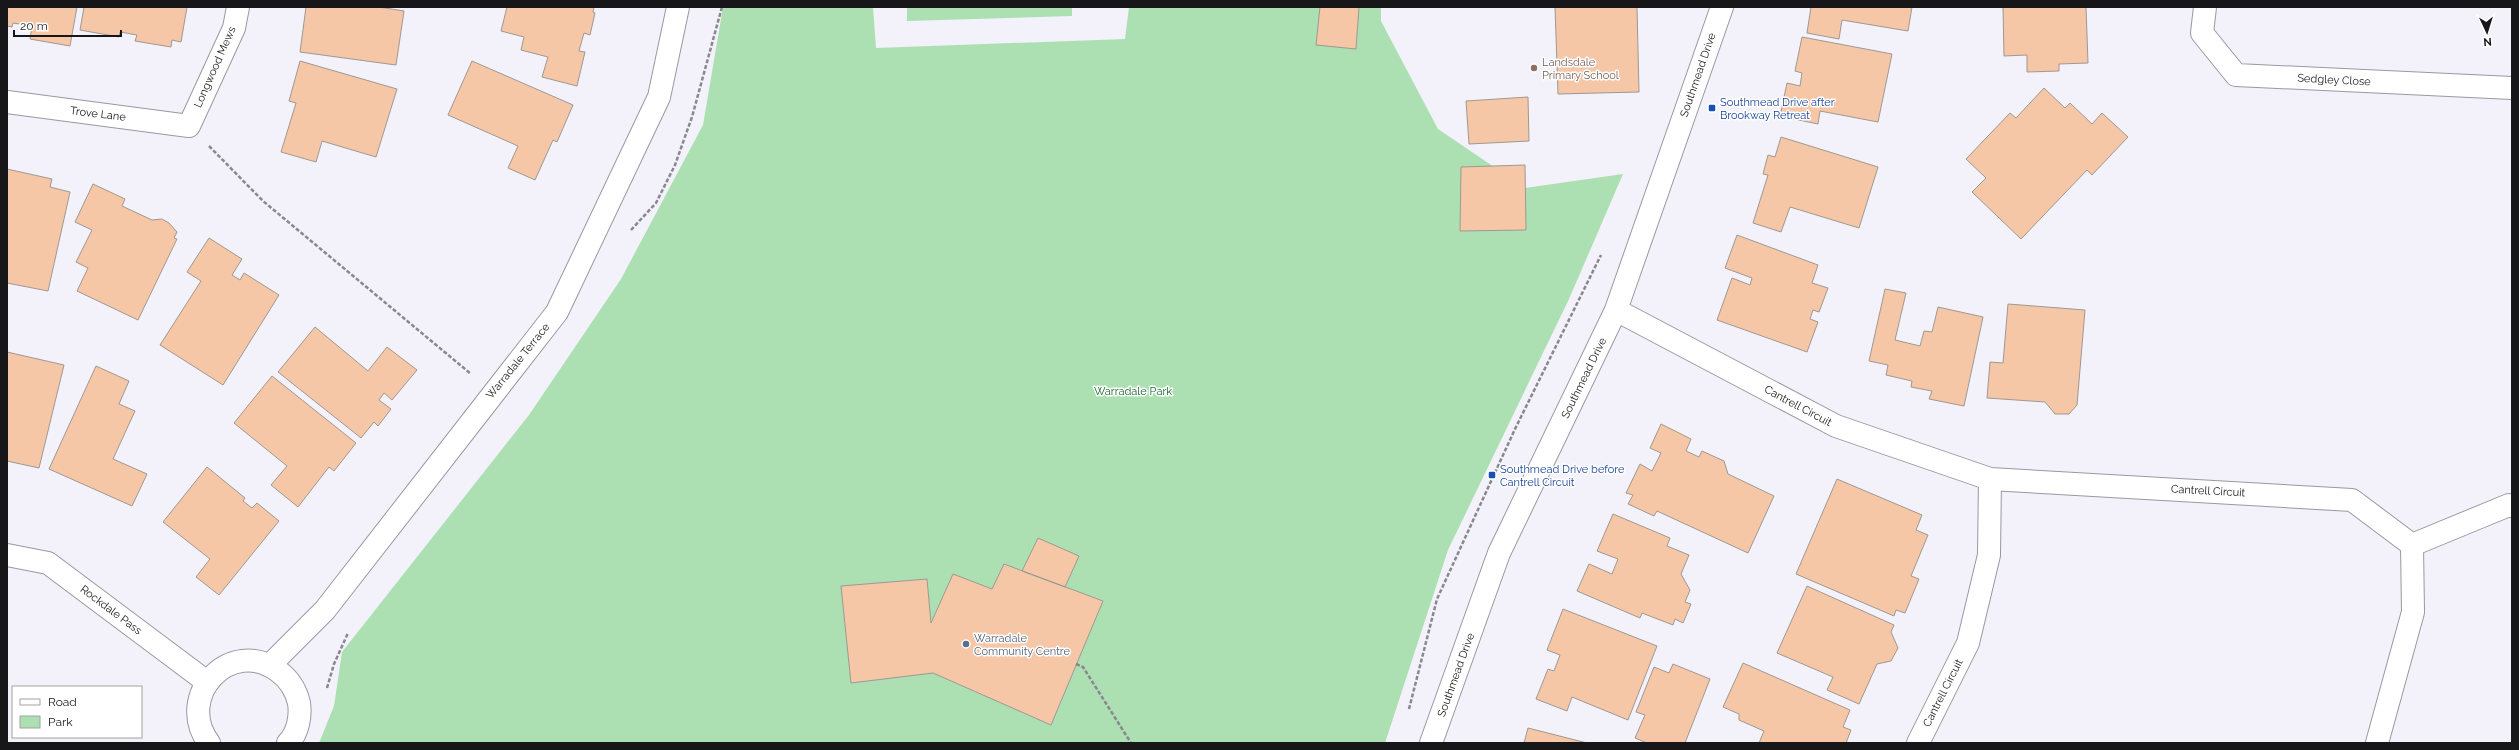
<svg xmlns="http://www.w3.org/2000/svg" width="2519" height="750" font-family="Raleway,sans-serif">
<rect width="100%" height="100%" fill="#f3f1f9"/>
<path fill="#ace0b3" d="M723,7H873L876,48L1125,39L1129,7H1381V21L1438,129L1525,188L1623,174L1569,299L1448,550L1385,743H319L334,706L342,652L529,415L621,279L703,125Z
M907,7H1072V16L907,21Z"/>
<path fill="#f5c7a6" stroke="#9f9893" d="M7,7H77L70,46L30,39L32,26L13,23L12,27L7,26Z
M84,7H187L181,42L172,40L171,47L135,41L137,35L120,32L119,37L80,30Z
M306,7H379L404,11L396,65L300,52Z
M507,7H594L593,12L595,13L590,35L584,33L579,51L585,52L577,86L542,77L548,57L521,50L524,37L501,31Z
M1320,7H1359L1356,49L1316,45Z
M1555,7H1637L1639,92L1558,94Z
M1811,7H1912L1908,31L1842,20L1839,39L1807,33Z
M2003,7H2086L2088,63L2059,64V71L2027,72V55L2004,56Z
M1802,37L1892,54L1878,122L1820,111L1818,124L1780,116L1787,83L1800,86L1802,73L1795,71Z
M300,61L397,89L376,157L322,141L316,162L281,152L296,103L289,101Z
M472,61L573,105L557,142L553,140L535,180L508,168L518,146L448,115Z
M2044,88L2065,108L2070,103L2092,124L2102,113L2128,137L2092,175L2087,170L2021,239L1972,192L1986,178L1966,159L2010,113L2016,118Z
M1528,97L1529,141L1469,144L1466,101Z
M1781,137L1878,167L1859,228L1790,207L1781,232L1753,223L1768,175L1763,174L1768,155L1775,157Z
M1525,165L1526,230L1460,231L1461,167Z
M7,169L52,179L50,187L70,192L48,291L7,283Z
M93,184L125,199L122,206L152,220L162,219L169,223L177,232L174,238L177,239L138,320L77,291L88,268L76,262L92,230L75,222Z
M1737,235L1818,265L1812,283L1828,288L1819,312L1813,310L1810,319L1818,322L1807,352L1717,320L1732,278L1750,285L1752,278L1725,268Z
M209,238L242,259L232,275L240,280L244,273L279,295L223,385L160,345L201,281L187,272Z
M1885,289L1906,293L1895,340L1920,346L1924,331L1932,332L1938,307L1983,317L1964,406L1929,399L1932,391L1911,387L1912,381L1886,375L1888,365L1869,361Z
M2008,304L2085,310L2077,405L2069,414H2055L2045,402L1987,398L1990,362L2003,363Z
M315,327L368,371L387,347L417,370L392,400L384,393L379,400L391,409L378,426L374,422L361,438L278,372Z
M7,352L64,365L39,468L7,461Z
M96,366L129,381L119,404L135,411L113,459L147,474L132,506L49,469Z
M272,376L356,443L334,471L329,467L298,507L271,485L287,466L234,423Z
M1661,424L1691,439L1686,451L1699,457L1702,451L1724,461L1728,474L1774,496L1748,553L1657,511L1654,516L1628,504L1633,495L1626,493L1640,464L1652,471L1661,453L1650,448Z
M207,467L245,498L243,501L252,508L257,503L279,521L219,595L196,577L210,559L163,522Z
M1837,479L1922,515L1916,530L1928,535L1911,576L1919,579L1905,613L1896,610L1894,616L1796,574Z
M1613,514L1670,538L1667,546L1689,555L1681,574L1690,590L1685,602L1691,604L1683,623L1675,619L1673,625L1642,613L1640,618L1577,591L1589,564L1612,574L1618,559L1597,551Z
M1038,538L1079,556L1065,587L1022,571Z
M1004,564L1103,601L1051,725L933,673L851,683L841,586L927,579L931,623L953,574L992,589Z
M1807,586L1894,625L1891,632L1898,648L1891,661L1877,664L1859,704L1827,690L1833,677L1777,653Z
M1563,609L1657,646L1628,720L1572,697L1567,711L1536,699L1548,669L1554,671L1560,655L1547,650Z
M1743,663L1850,710L1843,727L1851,730L1846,743H1759L1764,731L1739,720V714L1723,707Z
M1673,664L1710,679L1685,743H1647L1635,738L1645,715L1636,712L1654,667L1669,673Z
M1528,728L1587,743H1524Z"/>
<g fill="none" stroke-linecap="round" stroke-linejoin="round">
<g stroke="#9a98a0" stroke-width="24">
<path id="minor" d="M2205,7L2202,33L2236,75L2512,88
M7,102L189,126L234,28L238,7
M1616,310L1836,426L1990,479L2352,500L2412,545L2413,612L2377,743
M2412,545L2509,505L2512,506
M7,555L48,563L207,682
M270,665L325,610L557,312L659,97L678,7
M209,743C174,696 231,636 278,671C289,679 296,690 299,703C301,716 298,733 288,743
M1431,743L1499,553L1616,310L1722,7
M1918,743L1968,643L1989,555L1990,479"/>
</g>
<path stroke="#89888e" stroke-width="2.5" stroke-dasharray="4 2" stroke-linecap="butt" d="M209,146L263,201L471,374
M631,230L656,203L675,165L692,117L722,7
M1076,664L1083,667L1131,743
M327,688L334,664L348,633
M1409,709L1437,599L1515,429L1601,255"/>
<use href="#minor" stroke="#fff" stroke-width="22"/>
</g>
<circle fill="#8d6e63" stroke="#fff" stroke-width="1.5" cx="1534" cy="68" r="4"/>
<g fill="#1a4fb4" stroke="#fff" stroke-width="1.5">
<rect x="1708" y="104" width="8" height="8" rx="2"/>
<rect x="1488" y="471" width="8" height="8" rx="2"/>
</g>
<circle fill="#5c6f8a" stroke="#fff" stroke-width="1.5" cx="966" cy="644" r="4"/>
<g text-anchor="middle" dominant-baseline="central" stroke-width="3" stroke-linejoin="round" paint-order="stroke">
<g font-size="11" fill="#785e54" stroke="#fff" text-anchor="start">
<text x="1542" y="62">Landsdale<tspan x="1542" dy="13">Primary School</tspan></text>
</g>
<g font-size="11" fill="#17171a" stroke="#fff">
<text transform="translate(215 67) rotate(-66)">Longwood Mews</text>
<text transform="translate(1698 75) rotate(-71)">Southmead Drive</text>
<text transform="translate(2334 80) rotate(3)">Sedgley Close</text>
<text transform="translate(98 114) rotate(7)">Trove Lane</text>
<text transform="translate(518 361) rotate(-51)">Warradale Terrace</text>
<text transform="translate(1584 378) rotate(-64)">Southmead Drive</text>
<text transform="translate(1798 406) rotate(28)">Cantrell Circuit</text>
<text transform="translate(2208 491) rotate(3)">Cantrell Circuit</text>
<text transform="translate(111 610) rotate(37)">Rockdale Pass</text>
<text transform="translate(1456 675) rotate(-70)">Southmead Drive</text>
<text transform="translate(1943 693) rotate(-63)">Cantrell Circuit</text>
</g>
<g font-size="11" fill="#164399" stroke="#fff" text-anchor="start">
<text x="1720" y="102">Southmead Drive after<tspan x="1720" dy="13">Brookway Retreat</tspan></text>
<text x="1500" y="469">Southmead Drive before<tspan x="1500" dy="13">Cantrell Circuit</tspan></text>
</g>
<g font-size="11" fill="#18662e" stroke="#fff">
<text x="1133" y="391">Warradale Park</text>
</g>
<g font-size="11" fill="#4e5e75" stroke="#fff" text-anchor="start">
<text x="974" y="638">Warradale<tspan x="974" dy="13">Community Centre</tspan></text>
</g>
</g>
<rect width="2519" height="750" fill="none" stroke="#17171a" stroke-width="16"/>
<rect x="12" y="686" width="130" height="52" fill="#ffffff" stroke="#a2a2a3"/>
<rect x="20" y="699" width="20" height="6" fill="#ffffff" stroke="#a2a2a3"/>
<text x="48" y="706" font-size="12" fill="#17171a">Road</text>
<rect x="20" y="716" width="20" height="12" fill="#ace0b3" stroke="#a2a2a3"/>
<text x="48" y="726" font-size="12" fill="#17171a">Park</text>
<g transform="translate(2487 32) rotate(176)" stroke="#ffffff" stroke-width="3" paint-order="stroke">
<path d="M0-3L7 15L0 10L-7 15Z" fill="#17171a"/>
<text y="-6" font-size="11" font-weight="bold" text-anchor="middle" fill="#17171a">N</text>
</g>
<path d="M14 30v6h107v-6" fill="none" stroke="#17171a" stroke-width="2"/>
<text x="20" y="30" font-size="12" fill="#17171a" stroke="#ffffff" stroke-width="3" paint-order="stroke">20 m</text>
</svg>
